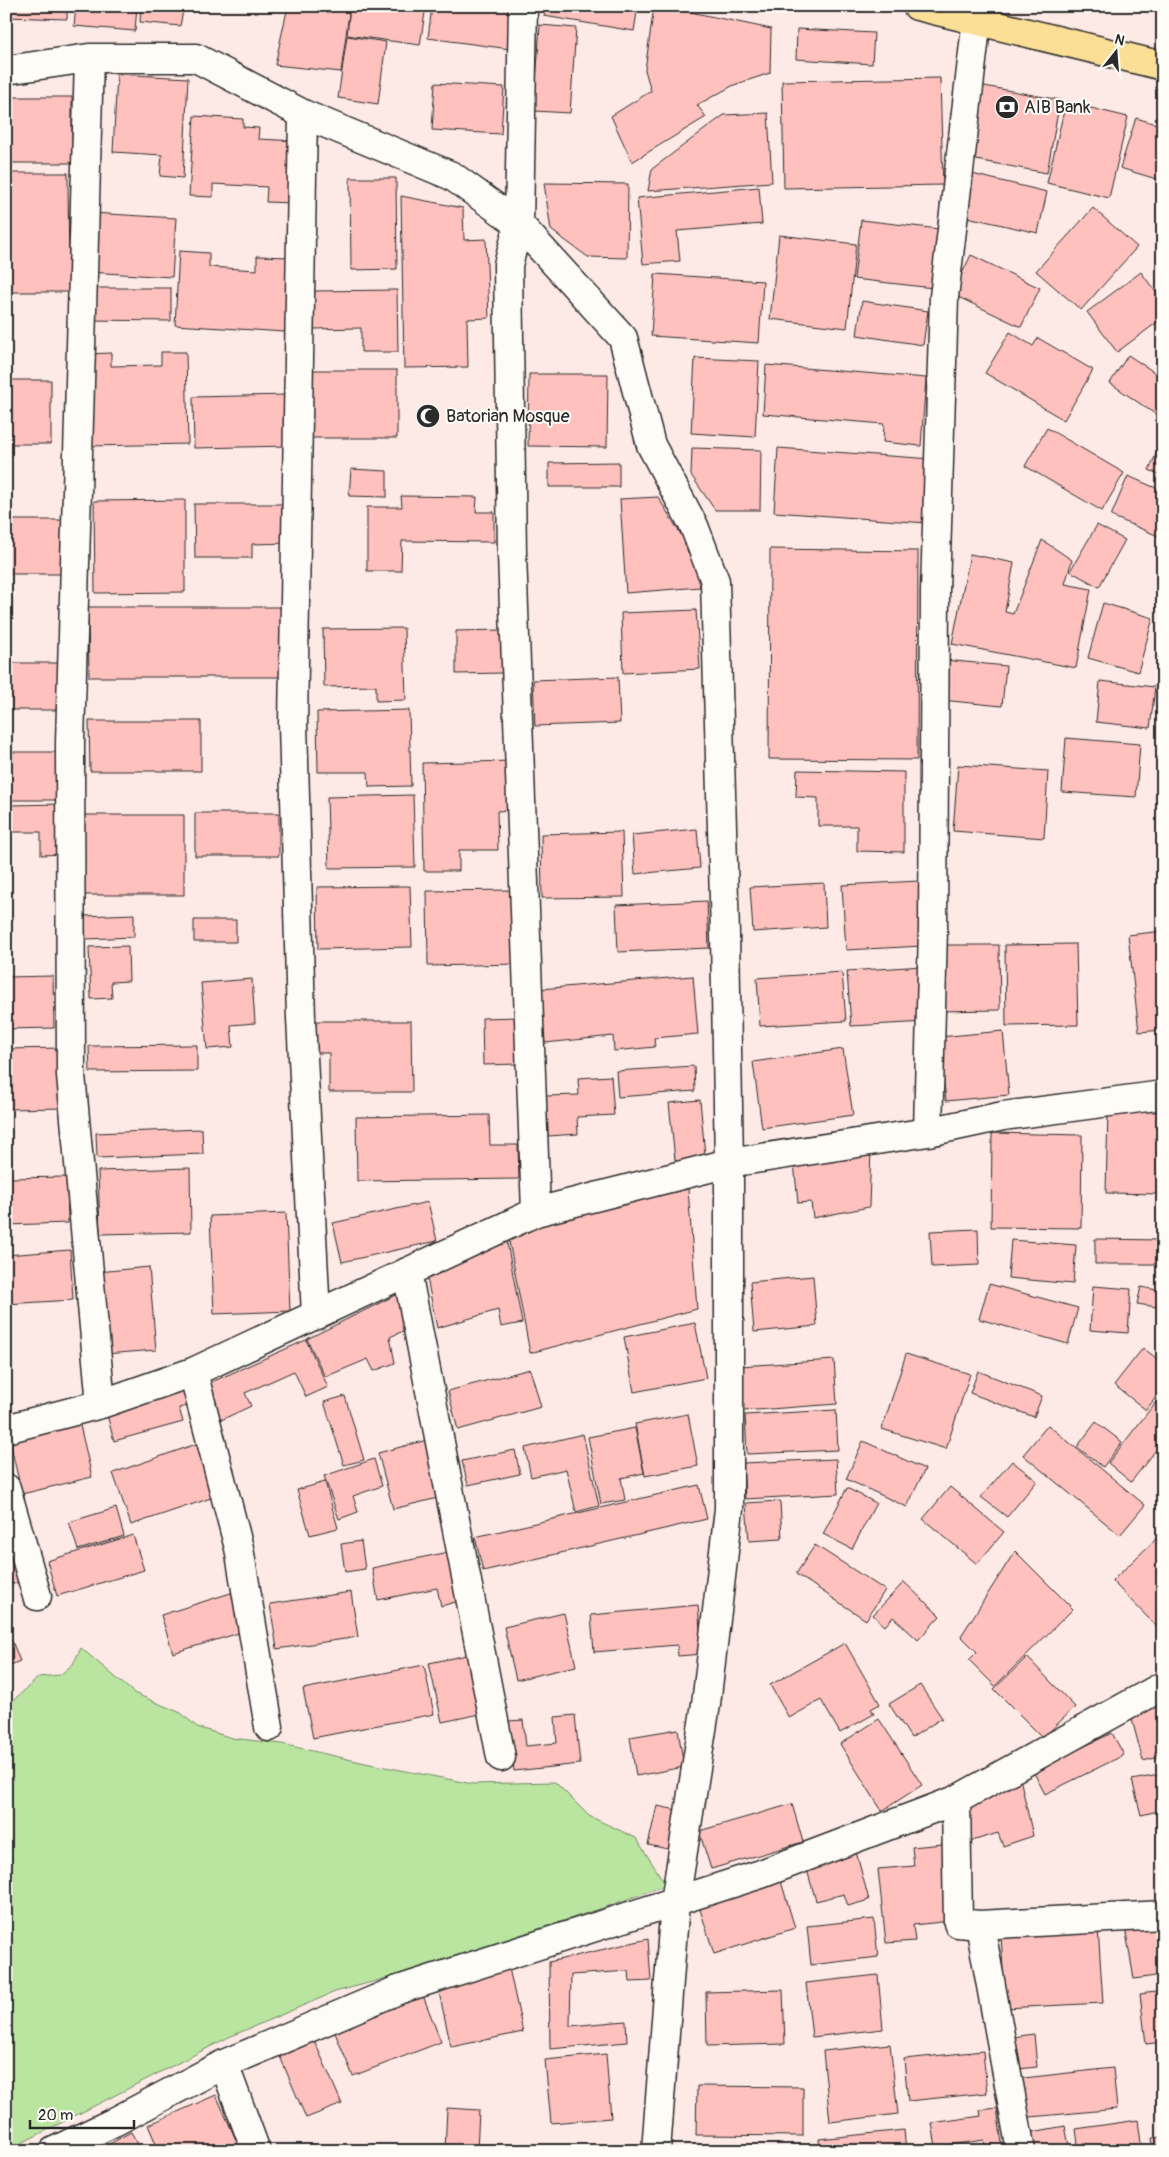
<svg xmlns="http://www.w3.org/2000/svg" width="1169" height="2157" font-family="Pangolin,sans-serif">
<rect width="100%" height="100%" fill="#fdeae6"/>
<filter id="ink" filterUnits="userSpaceOnUse"><feTurbulence type="fractalNoise" baseFrequency=".02" numOctaves="2"/><feDisplacementMap in="SourceGraphic" scale="10" xChannelSelector="R" yChannelSelector="G"/><feConvolveMatrix kernelMatrix="1 2 1 2 8 2 1 2 1" color-interpolation-filters="sRGB"/></filter>
<g filter="url(#ink)">
<path fill="#bae5a1" stroke="#728866" d="M81,1648L134,1693L181,1713L197,1727L232,1738L282,1744L365,1763L473,1784L555,1782L589,1816L636,1838L666,1885L603,1908L387,1978L335,1992L229,2037L6,2151V1707L39,1677L60,1675L73,1664Z"/>
<path fill="#fec1be" stroke="#2b2b2b" d="M6,6H67V19L6,17Z
M76,6H137L135,31L74,26Z
M141,6H184L180,26L140,22Z
M288,6H350L341,72L275,65Z
M350,6H426L420,45L347,35Z
M432,6H516L510,49L428,38Z
M546,6H638L634,31L544,16Z
M654,6H662L771,29L770,73L734,85L697,105L706,117L632,162L611,116L651,91L645,70Z
M540,25L576,28L570,113L534,111Z
M797,29L874,33L872,64L796,59Z
M347,36L386,42L378,104L338,98Z
M117,74L188,78L183,178L160,176L162,155L113,152Z
M940,78L943,185L784,188L782,81Z
M435,83L504,87L501,134L432,130Z
M979,85L1060,100L1047,173L965,158Z
M6,97H72V163H6Z
M1066,102L1128,117L1109,198L1047,183Z
M768,113L772,182L648,191L652,169L724,115Z
M194,116L243,119V127L259,128L258,139L297,141L293,203L266,202L267,187L213,184V197L189,196Z
M1136,118L1163,126V181L1120,168Z
M6,173H68L69,292H6Z
M968,173L1047,192L1038,233L958,215Z
M350,178H396L397,269L351,270Z
M544,183L628,184L627,258L588,257L551,230Z
M759,187L762,224L677,231L680,261L643,264L637,198Z
M401,196L463,208L464,240L486,239L489,318L467,319L468,367L404,368Z
M1093,208L1137,247L1081,310L1036,271Z
M91,213L176,218L172,277L88,272Z
M861,220L939,229L933,288L854,279Z
M779,235L856,244L847,328L770,319Z
M179,251L209,253V267L257,270V256L290,257L285,332L175,325Z
M971,255L1040,288L1021,327L952,294Z
M1141,272L1163,302V318L1117,352L1087,312Z
M655,274L763,281L759,343L651,336Z
M89,288H171V321L89,320Z
M397,290L398,352H361V328L313,329V291Z
M862,301L928,311L923,345L857,335Z
M1010,332L1033,346L1038,338L1093,370L1064,420L985,373Z
M161,352H186L188,444L89,446L87,354L111,353V366L161,365Z
M1128,355L1163,378V409L1158,416L1110,383Z
M695,358L759,361L755,437L691,433Z
M766,365L926,378L921,446L883,442L884,424L763,414Z
M306,370H397V438H307Z
M529,374H608L607,447L528,446Z
M6,380H51V444H6Z
M288,395L289,446L194,448L193,397Z
M1047,428L1124,473L1102,511L1025,466Z
M1163,439V476L1149,470Z
M692,448L761,450L760,510H715L691,475Z
M778,448L932,459L927,523L774,512Z
M619,462V487H549V463Z
M351,469L387,471V497L349,496Z
M1128,476L1163,491V538L1111,516Z
M401,496L477,497L476,512H494V542L402,541L401,571H367V507H402Z
M658,497L696,559L700,587L626,593L620,499Z
M185,500V592L95,593L94,501Z
M194,504H290L291,543L252,544V558H195Z
M6,520H62L63,574H6Z
M1097,525L1125,540L1099,587L1070,571Z
M1042,540L1072,560L1065,584L1091,589L1076,668L952,644L970,554L1014,563L1005,612L1013,614Z
M770,549L918,551L917,760L769,759Z
M6,597H12V651H6Z
M1103,603L1153,618L1138,672L1088,658Z
M88,607H284L285,677H89Z
M696,610L700,669L623,673L621,613Z
M404,628L406,700L376,701V686L324,687L323,629Z
M502,630L503,673L456,674V631Z
M945,660L1006,666L1002,706L941,700Z
M6,663H63L64,710H6Z
M618,677L620,723L535,726L533,680Z
M1100,681L1155,687L1150,728L1096,722Z
M409,710L411,786L369,787L368,772H318L317,712Z
M89,721H201V771H90Z
M1066,738L1140,744L1136,797L1062,792Z
M6,752H60V800H6Z
M514,761L515,810L497,811L498,850H459V871H424L422,763Z
M958,765L1048,771L1044,838L953,831Z
M797,770L904,772V852L857,851V826H818V798L796,797Z
M413,795L415,867L329,868L327,797Z
M64,804V854L41,855V832H8V805Z
M195,813H279V856H195Z
M83,815H184V895H84Z
M697,829L700,868L635,874L632,835Z
M622,832L624,897L542,898L541,834Z
M919,881L923,946L846,950L842,885Z
M824,883L826,927L753,932L750,887Z
M410,886L412,947L318,949L317,887Z
M517,890L519,964L428,966L427,891Z
M707,901L709,948L618,952L616,905Z
M134,914V937L86,939L84,916Z
M194,920H236V942H194Z
M1163,931V1030L1139,1032L1128,935Z
M1076,944L1078,1025L1006,1026L1005,945Z
M936,945H999L1000,1010L936,1011Z
M128,946L129,981L111,982L112,998L91,999L89,947Z
M923,966L927,1022L851,1026L847,971Z
M842,972L846,1021L760,1026L757,978Z
M53,976L54,1028L6,1029V977Z
M693,976L698,1034L654,1038L655,1047L614,1051L613,1036L545,1043L540,989Z
M252,979L255,1023L231,1025L233,1047L207,1049L201,983Z
M520,1017L521,1064L483,1065L482,1018Z
M316,1021H411L412,1092H329V1053H316Z
M1003,1031L1009,1095L946,1101L939,1037Z
M197,1045V1071L90,1072L89,1046Z
M63,1048L65,1108L6,1109V1049Z
M843,1049L853,1115L762,1128L753,1062Z
M694,1066L695,1091L618,1097L616,1071Z
M611,1076L614,1115L577,1117L578,1134L548,1136L546,1096L579,1095L578,1078Z
M700,1100L706,1166L676,1169L669,1103Z
M1108,1111L1163,1112V1194L1106,1193Z
M489,1115L490,1145H518L519,1179L357,1181L356,1117Z
M202,1129L203,1154L97,1158L96,1133Z
M992,1133L1082,1135L1081,1228L991,1227Z
M871,1148L869,1207L813,1218L811,1202L798,1203L794,1163Z
M190,1168L191,1232L100,1234L98,1171Z
M67,1177L68,1223L6,1225V1178Z
M688,1189L697,1309L530,1353L507,1230Z
M428,1202L437,1241L342,1262L333,1223Z
M286,1213L290,1311L214,1314L210,1216Z
M978,1229L979,1265L932,1267L930,1231Z
M506,1237L522,1323L501,1327L498,1310L437,1328L427,1278Z
M1095,1239L1163,1240V1264H1095Z
M1011,1240L1076,1245L1073,1284L1008,1278Z
M70,1250L73,1300L6,1304V1255Z
M149,1267L156,1350L105,1354L98,1272Z
M813,1276L817,1326L754,1332L750,1282Z
M989,1284L1078,1308L1068,1344L979,1319Z
M1093,1286L1131,1289L1128,1333L1090,1330Z
M1141,1287L1163,1291V1308L1137,1304Z
M404,1291L412,1327L390,1337L395,1363L374,1371L368,1359L325,1377L307,1339Z
M695,1323L706,1378L634,1392L624,1337Z
M306,1340L328,1387L306,1397L294,1371L245,1393L251,1406L221,1420L205,1385Z
M1143,1348L1163,1363V1388L1146,1410L1114,1385Z
M906,1354L970,1374L946,1449L882,1429Z
M834,1360L837,1404L743,1411L740,1366Z
M530,1369L541,1407L458,1430L448,1391Z
M978,1371L1042,1396L1034,1417L970,1393Z
M192,1388L196,1404L179,1408L183,1422L114,1441L106,1411Z
M1163,1393V1441L1131,1482L1108,1463Z
M345,1396L364,1460L344,1465L324,1402Z
M836,1410L838,1450L747,1454L745,1415Z
M688,1414L698,1466L645,1476L635,1424Z
M79,1421L92,1477L22,1494L9,1438Z
M1096,1422L1122,1442L1103,1467L1077,1447Z
M1048,1425L1145,1505L1120,1535L1023,1455Z
M635,1428L644,1473L621,1478L625,1500L601,1504L588,1437Z
M583,1434L599,1506L576,1512L566,1469L531,1477L525,1448Z
M431,1439L446,1496L393,1509L378,1453Z
M863,1441L925,1469L907,1507L846,1479Z
M202,1442L220,1495L131,1525L113,1473Z
M515,1450L520,1474L468,1485L462,1461Z
M374,1459L382,1486L353,1496L358,1512L339,1519L324,1476Z
M836,1459L838,1494L745,1499L743,1463Z
M1012,1461L1037,1481L1007,1517L981,1497Z
M325,1482L338,1528L310,1535L297,1490Z
M699,1485L707,1519L483,1571L475,1537Z
M950,1487L1004,1532L977,1564L923,1519Z
M847,1488L876,1503L852,1549L823,1534Z
M780,1501L782,1539L749,1541L746,1503Z
M116,1508L124,1536L78,1550L69,1522Z
M6,1532L21,1582L6,1585Z
M133,1535L144,1570L57,1596L47,1561Z
M1157,1538L1163,1544V1633L1112,1581Z
M361,1541L365,1569L345,1572L341,1544Z
M815,1545L885,1590L866,1620L796,1574Z
M1015,1551L1073,1609L995,1686L969,1660L977,1652L961,1636Z
M448,1552L459,1601L441,1606L437,1588L378,1600L372,1568Z
M904,1582L940,1616L918,1640L893,1617L885,1626L873,1615Z
M237,1591L249,1630L173,1653L161,1615Z
M351,1592L358,1637L277,1649L270,1604Z
M698,1605L702,1654L678,1656L677,1645L594,1652L591,1615Z
M564,1613L576,1666L516,1680L504,1627Z
M6,1626L20,1661L6,1667Z
M845,1643L880,1704L871,1709L874,1714L840,1733L821,1700L789,1718L770,1685Z
M467,1655L480,1714L442,1722L429,1663Z
M1027,1657L1075,1707L1043,1738L994,1689Z
M424,1665L434,1714L313,1738L303,1689Z
M920,1685L942,1718L911,1738L889,1704Z
M1163,1697V1756L1143,1761L1130,1712Z
M575,1715L580,1764L514,1771L509,1721L523,1720L526,1746L557,1743L555,1717Z
M879,1719L922,1785L882,1811L840,1744Z
M678,1729L684,1767L636,1776L630,1737Z
M1112,1733L1124,1755L1045,1794L1033,1771Z
M1163,1774V1810L1141,1815L1132,1780Z
M1020,1778L1033,1836L1003,1846L998,1833L972,1841L964,1806Z
M792,1804L803,1842L711,1869L699,1831Z
M657,1806L682,1811L673,1850L648,1845Z
M943,1844L951,1921L913,1925L915,1941L886,1943L878,1869L914,1866L912,1847Z
M855,1848L869,1900L848,1906L844,1894L816,1901L805,1863Z
M780,1878L795,1928L714,1954L698,1903Z
M874,1919L878,1957L811,1965L807,1926Z
M1163,1922V1975L1134,1979L1125,1927Z
M1098,1928L1103,2003L1005,2008L1001,1933Z
M648,1939L651,1981L630,1982L629,1971L571,1975L570,2026L626,2021L627,2042L550,2049L549,1962Z
M509,1968L523,2032L451,2047L437,1983Z
M878,1975L883,2029L812,2037L806,1983Z
M783,1990L785,2044L707,2046L706,1992Z
M1163,1991V2042L1146,2044L1140,1994Z
M422,1993L441,2042L353,2076L333,2028Z
M1034,2034L1037,2067L1010,2070L1006,2038Z
M314,2040L342,2104L306,2118L279,2054Z
M890,2044L898,2114L830,2122L823,2051Z
M983,2051L987,2093L908,2101L904,2059Z
M606,2054L611,2118L551,2123L545,2060Z
M1113,2068L1117,2109L1020,2118L1015,2079Z
M697,2086L803,2087V2136L696,2135Z
M216,2095L241,2151H159L148,2125Z
M447,2108L479,2110L477,2151H445Z
M997,2108L1003,2151H986L984,2140L936,2147L932,2123L981,2116L980,2110Z
M1138,2120L1142,2151H1079L1076,2129Z
M1065,2126L1070,2151H1036L1032,2132Z
M904,2130L906,2151H820L819,2139Z
M131,2132L142,2151H97Z
M1163,2137V2151H1154L1152,2138Z"/>
<g fill="none" stroke-linecap="round" stroke-linejoin="round">
<g stroke="#2b2b2b" stroke-width="31">
<path id="minor" d="M523,6L519,224L623,338L651,445L694,526L715,581L725,935L729,1163V1509L706,1704L675,1902L656,2151
M89,58L70,743L71,1075L101,1404
M6,70L89,58H196L303,114L452,176L519,224L508,265L512,554L536,1212
M303,114L293,724L301,1018L316,1315
M928,1132L933,928L935,591L944,297L977,19
M407,1272L501,1757
M193,1372L239,1548L269,1727
M6,1429L101,1404L193,1372L536,1212L729,1163L928,1132L1003,1116L1163,1095
M6,1488L37,1596
M956,1800L958,1923L980,1925L1021,2151
M980,1925L1163,1915
M224,2064L256,2151
M54,2151L114,2122L224,2064L398,1990L761,1874L956,1800L1163,1686"/>
</g>
<g stroke="#2b2b2b" stroke-width="31">
<path id="major" d="M917,6L1163,66"/>
</g>
<use href="#minor" stroke="#fdfcf7" stroke-width="28"/>
<use href="#major" stroke="#fbdf96" stroke-width="28"/>
</g>
</g>
<defs>
<g id="bank-disc" transform="scale(1.25)"><circle r="9.5" fill="#2b2b2b" stroke="#fdfcf7"/><path d="M-6-4H6V4H-6ZM0-2.3a2.3 2.3 0 1 0 0 4.6a2.3 2.3 0 1 0 0-4.6Z" fill="#fff"/></g>
<g id="mosque-disc" transform="scale(1.25)"><circle r="9.5" fill="#2b2b2b" stroke="#fdfcf7"/><path d="M3.5-4.9A6 6 0 1 0 3.5 4.9A5 5 0 1 1 3.5-4.9Z" fill="#fff"/></g>
</defs>
<g fill-rule="evenodd">
<use href="#bank-disc" x="1007" y="107"/>
<use href="#mosque-disc" x="428" y="416"/>
</g>
<g text-anchor="middle" dominant-baseline="central" stroke-width="4" stroke-linejoin="round" paint-order="stroke">
<g font-size="18" fill="#2b2b2b" stroke="#fdfcf7" text-anchor="start">
<text x="1024" y="107">AIB Bank</text>
<text x="446" y="416">Batorian Mosque</text>
</g>
</g>
<rect width="1169" height="2157" fill="none" stroke="#fdfcf7" stroke-width="25"/>
<rect x="12" y="12" width="1144" height="2132" fill="none" stroke="#2b2b2b" stroke-width="2" filter="url(#ink)"/>
<g transform="translate(1116 52) rotate(17)" stroke="#fdfcf7" stroke-width="4" paint-order="stroke">
<path d="M0-4L9 19L0 12L-9 19Z" fill="#2b2b2b"/>
<text y="-8" font-size="14" font-weight="bold" text-anchor="middle" fill="#2b2b2b">N</text>
</g>
<path d="M30 2120v8h104v-8" fill="none" stroke="#2b2b2b" stroke-width="2.5"/>
<text x="38" y="2120" font-size="15" fill="#2b2b2b" stroke="#fdfcf7" stroke-width="4" paint-order="stroke">20 m</text>
</svg>
